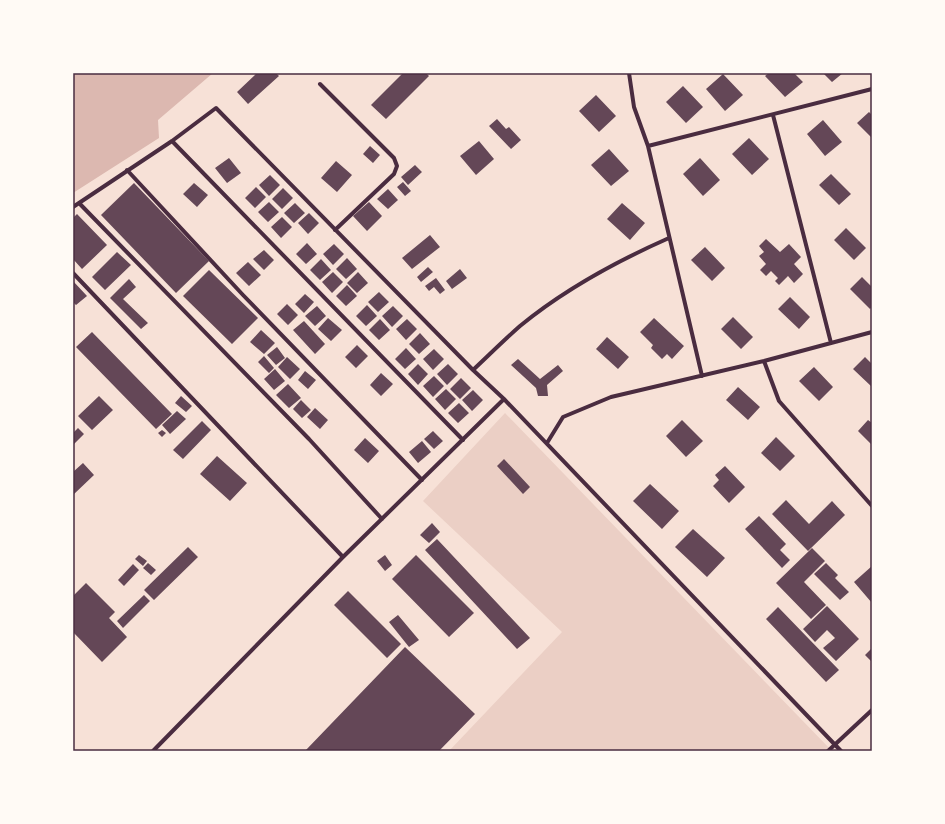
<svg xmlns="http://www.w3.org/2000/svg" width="945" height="824" font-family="Signika,sans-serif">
<rect width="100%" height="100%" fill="#f7e1d7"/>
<path fill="#ebcfc5" d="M505,413L832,751H449L562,632L423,501Z"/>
<path fill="#dcb8b0" d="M73,73H213L158,120L159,138L73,193Z"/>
<path fill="#644757" d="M257,73H276L279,76L248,104L237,92Z
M403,73H426L429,76L386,119L371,105Z
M769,73H794L803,82L785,97L765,76Z
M823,73H843L832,82Z
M723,74L743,95L725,111L706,89Z
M683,86L703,107L686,123L666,102Z
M596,95L616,116L599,132L579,111Z
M869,112L872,115V138L857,123Z
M497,119L506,129L509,127L521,140L511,149L489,126Z
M823,120L842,142L825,156L807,134Z
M749,138L769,159L752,175L732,154Z
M479,141L494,159L476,175L460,156Z
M370,146L380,155L373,163L363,154Z
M609,149L629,171L611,186L591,165Z
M229,158L241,173L227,183L215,168Z
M700,158L720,180L703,196L683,174Z
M336,161L352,175L337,192L321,178Z
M415,165L422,172L408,185L401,177Z
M831,174L851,194L839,205L819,185Z
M270,175L280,185L269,196L259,185Z
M403,182L411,191L405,196L397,187Z
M134,183L209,261L176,293L101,215Z
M194,183L208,195L197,207L183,194Z
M256,187L266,197L255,208L245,198Z
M283,188L293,198L282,209L272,199Z
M388,189L398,200L388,209L377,199Z
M269,202L279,212L268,222L258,212Z
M369,202L382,216L367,231L353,216Z
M295,203L305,213L294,223L284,213Z
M622,203L645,223L630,240L607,219Z
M309,213L319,223L308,234L298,223Z
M77,214L107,245L82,269L73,259V218Z
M282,217L292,227L281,238L271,227Z
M846,228L866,248L854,260L834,240Z
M430,235L440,247L412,269L402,258Z
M766,239L780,252L789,244L801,257L794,264L803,274L794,283L788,276L779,285L775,281L778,278L771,271L766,276L760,270L766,264L759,256L764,252L759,246Z
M307,243L317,254L306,264L296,254Z
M334,244L344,254L333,265L323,254Z
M705,247L725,268L712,281L691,260Z
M264,250L274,260L264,270L253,259Z
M117,252L131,265L105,290L92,277Z
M347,258L357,269L346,279L336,269Z
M321,259L331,270L320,280L310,270Z
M248,262L261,275L249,286L236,273Z
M428,267L433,272L421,282L417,277Z
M460,269L467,278L452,289L446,281Z
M209,270L258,318L232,344L183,296Z
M333,272L343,282L332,293L322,282Z
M358,272L368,283L357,293L347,283Z
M862,277L872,287V307L870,309L850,289Z
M436,278L445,290L440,294L434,287L429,291L425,286Z
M129,279L136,287L123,299L148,323L141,329L110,298Z
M73,281L87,296L76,305L73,302Z
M347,285L357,296L346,306L336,296Z
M379,292L389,302L378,312L368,302Z
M305,294L314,302L304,313L295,304Z
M790,297L810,317L799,329L778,309Z
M287,304L298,315L288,325L277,314Z
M367,305L377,316L366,326L356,316Z
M317,306L326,316L315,326L305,316Z
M393,306L403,316L392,327L382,316Z
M733,317L753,337L741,349L721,329Z
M328,318L342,330L331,341L318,329Z
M654,318L684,346L672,359L667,354L662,359L651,348L653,345L640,332Z
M380,319L390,330L379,340L369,330Z
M407,319L417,329L406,340L396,329Z
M304,321L325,344L315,354L293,330Z
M261,330L275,343L264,354L250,342Z
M92,332L172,414L156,429L76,347Z
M420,333L430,344L419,354L409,344Z
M607,337L629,357L618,369L596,349Z
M357,345L368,356L356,368L345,357Z
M277,347L285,358L276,365L267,355Z
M406,348L416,359L405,369L395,359Z
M434,349L444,359L433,370L423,359Z
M264,356L274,368L269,373L258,362Z
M287,357L300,369L290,379L278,367Z
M865,357L872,364V387L853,369Z
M518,359L540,379L558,365L563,371L547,385L548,396H538L536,388L511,365Z
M418,364L428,374L418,385L408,374Z
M448,364L458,374L447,385L437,374Z
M814,367L833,387L819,401L799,381Z
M275,369L285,381L274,390L264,379Z
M305,371L316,380L308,389L298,380Z
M381,373L393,384L381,396L370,385Z
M434,376L444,386L433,397L423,386Z
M461,378L471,388L460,399L450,389Z
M288,384L301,398L289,408L276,395Z
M738,387L760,407L748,420L726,400Z
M446,389L456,399L445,410L435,399Z
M473,390L483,400L472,411L462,400Z
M99,396L113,410L92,430L78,416Z
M181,396L192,406L186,412L175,403Z
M301,400L311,410L302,418L293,409Z
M459,403L469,413L458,423L448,413Z
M315,408L328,420L320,429L307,417Z
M177,411L186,419L170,434L162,425Z
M682,420L703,441L686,457L666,436Z
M868,420L872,423V445L858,431Z
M202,421L211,430L183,459L173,450Z
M78,428L84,434L73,445V433Z
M162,430L166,433L162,437L158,433Z
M433,431L443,441L434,449L424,439Z
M776,437L795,456L780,471L761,453Z
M365,438L379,451L368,463L354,450Z
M422,441L431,452L418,463L409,452Z
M217,456L247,483L230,501L200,474Z
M504,459L530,487L523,494L497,466Z
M83,463L94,475L73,495V472Z
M725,466L745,487L729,503L713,486L719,480L715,475Z
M650,484L679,511L662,529L633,501Z
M786,500L809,524L832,501L845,515L808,551L772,514Z
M759,516L786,544L780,550L790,560L782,568L745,529Z
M432,523L440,532L429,543L420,535Z
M693,529L725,558L707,577L675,547Z
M437,539L530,638L517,649L425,550Z
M188,547L198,557L154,600L144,590Z
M812,548L825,561L804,582L826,605L811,619L776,583Z
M139,555L147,561L143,566L135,559Z
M385,555L392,565L385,571L377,561Z
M416,555L474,613L449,637L392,579Z
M148,563L156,570L151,575L143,568Z
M826,563L838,575L835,578L849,592L840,600L814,574Z
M133,564L139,570L124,586L118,580Z
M872,566V603L854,582Z
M86,583L115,612L109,618L127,637L102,662L73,632V596Z
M348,591L401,644L387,658L334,605Z
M144,595L150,601L123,628L117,621Z
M827,606L859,639L836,661L823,648L835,638L827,630L815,642L803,629Z
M778,607L839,670L826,682L766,619Z
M398,615L419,640L409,647L389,622Z
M405,647L475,714L439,751H305Z
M872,648V662L865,655Z"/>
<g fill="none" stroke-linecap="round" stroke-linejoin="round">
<path stroke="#4a2c40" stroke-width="4" d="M629,73L634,107L648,146L702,376
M320,84L394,158L397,166L394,174L335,230
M773,115L831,343
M172,141L463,440
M648,146L872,89
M127,170L243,295L422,480
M79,203L309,439L382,519
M73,207L172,141L216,108L473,370L504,399L841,751
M73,273L343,557
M764,361L779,401L872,506
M473,370C489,355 504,340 520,326C565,289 617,261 669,238
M547,443L563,417L611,397L764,361L872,332
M153,751L343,557L504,399
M828,751L872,710"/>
</g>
<rect width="945" height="824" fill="none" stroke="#fffaf5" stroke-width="148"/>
<rect x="74" y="74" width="797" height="676" fill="none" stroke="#4a2c40" stroke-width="1.5"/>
</svg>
